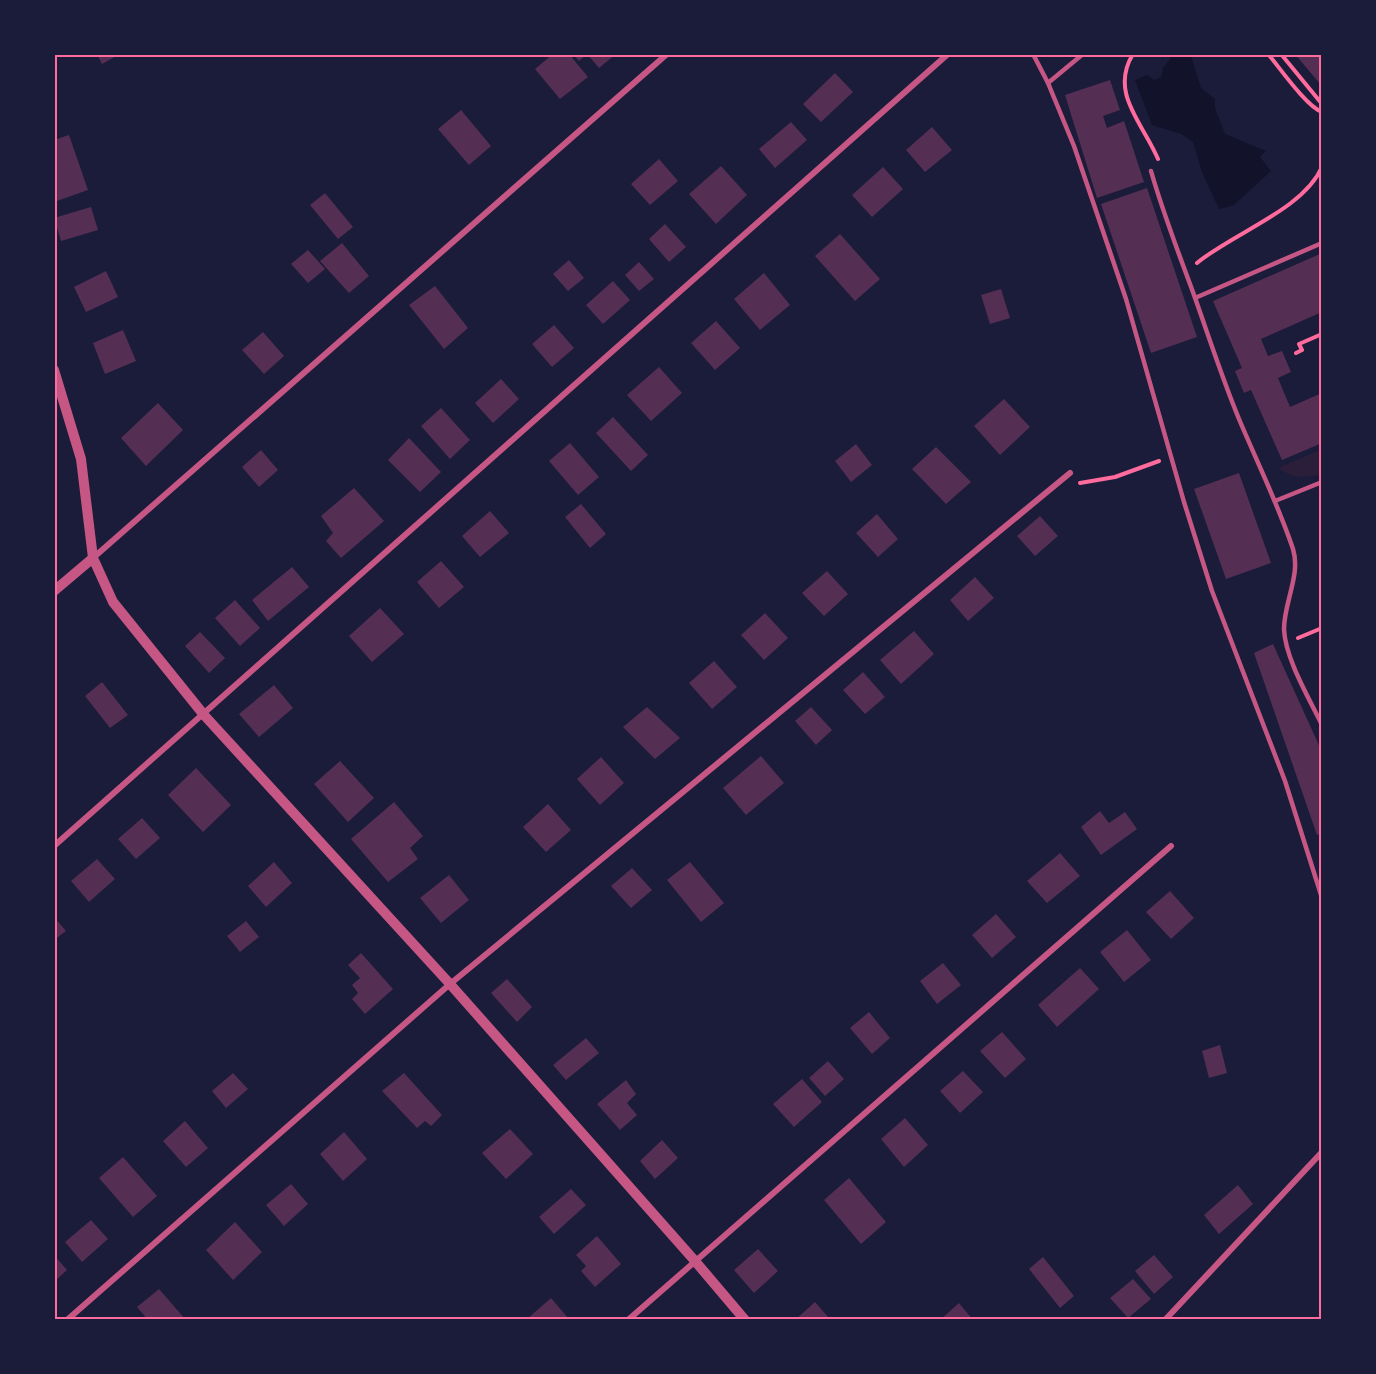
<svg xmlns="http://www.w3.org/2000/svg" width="1376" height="1374" font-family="'Source Sans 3',sans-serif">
<rect width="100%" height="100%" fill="#1b1b3a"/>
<path fill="#2a1e3b" d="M1322,449V474C1305,478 1293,479 1278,468Z"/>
<path fill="#12122b" d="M1172,56H1191L1201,88L1215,99V108L1225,134L1266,151L1260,157L1271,171L1234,205L1219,209L1202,172L1193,142L1181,134L1152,125L1135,80L1147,75L1154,80L1161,77L1163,68Z"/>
<path fill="#542f53" d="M97,54H120L102,64Z
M553,54H569L588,77L560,99L535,69Z
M573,54H616L599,68L587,54L579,61Z
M1295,54H1322V86L1310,72Z
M835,73L853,92L821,122L803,104Z
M1110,80L1120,110L1103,116L1107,128L1124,121L1144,182L1097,198L1065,95Z
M461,110L491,146L469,165L438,129Z
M791,122L807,140L775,168L759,149Z
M932,127L952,150L925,172L906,150Z
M69,135L88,190L54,202V140Z
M659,159L678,181L650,205L631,184Z
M721,166L747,195L716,224L689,194Z
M883,167L903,189L872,217L852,195Z
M1147,188L1197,337L1151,353L1101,204Z
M325,193L353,227L338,239L310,205Z
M91,207L98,230L61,241L54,218Z
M665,224L686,247L669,262L649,239Z
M840,234L880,279L855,301L815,256Z
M342,243L369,276L349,293L320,261Z
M308,250L325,269L308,283L291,264Z
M1322,253V312L1261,339L1268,356L1282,351L1291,372L1278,378L1290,407L1322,393V443L1282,460L1251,390L1244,393L1235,371L1242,368L1213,301Z
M569,260L584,278L568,291L553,274Z
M639,262L654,279L639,291L625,275Z
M106,271L118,297L86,312L74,287Z
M764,273L790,305L760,330L734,299Z
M613,281L630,300L603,324L586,305Z
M435,286L468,328L444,349L409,305Z
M1001,289L1010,318L990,324L981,295Z
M716,321L740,348L715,370L691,343Z
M554,325L574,348L552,367L532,344Z
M123,330L136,361L105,374L93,343Z
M263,332L284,356L264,374L242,350Z
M659,367L682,393L651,421L627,395Z
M501,379L519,399L493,423L475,403Z
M1004,399L1030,427L1000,455L974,426Z
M158,403L183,430L146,466L121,438Z
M441,408L470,440L450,459L421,426Z
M613,417L648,455L631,471L596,433Z
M409,438L441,472L420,492L388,460Z
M570,443L599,477L578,495L549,461Z
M856,444L872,465L851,482L835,461Z
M936,447L971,482L946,504L912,469Z
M261,450L278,470L259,487L242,467Z
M1239,473L1271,563L1226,579L1194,489Z
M354,488L384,521L341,558L326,541L333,533L321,516Z
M581,504L606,534L590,548L565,517Z
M490,511L509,533L480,557L462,536Z
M877,514L898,539L878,557L856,533Z
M1040,516L1058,536L1035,556L1017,536Z
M441,561L464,587L439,608L417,582Z
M292,567L309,587L268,621L252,600Z
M827,571L848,594L824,616L802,593Z
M975,577L994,598L968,621L950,600Z
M235,600L260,628L240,646L215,618Z
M380,608L404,634L372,662L349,636Z
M765,613L788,638L764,660L741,635Z
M914,631L934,654L901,684L880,660Z
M200,632L225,658L209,673L185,646Z
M1273,644L1322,752V833L1317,835L1254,653Z
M714,661L737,687L712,709L689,683Z
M863,672L885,697L865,714L843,690Z
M102,682L128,715L110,728L85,696Z
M274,685L293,708L259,737L239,714Z
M647,707L680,738L655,759L623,727Z
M811,707L832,730L816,745L795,721Z
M761,756L784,783L746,815L723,788Z
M601,757L624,783L600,805L577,779Z
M340,761L374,798L348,822L314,784Z
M196,768L231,805L203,832L168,795Z
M394,802L423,836L410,848L418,859L388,882L351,839Z
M548,804L571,830L546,852L523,827Z
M1100,811L1109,823L1125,812L1137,829L1101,855L1081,827Z
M142,818L160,838L136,859L118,839Z
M1060,853L1080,876L1047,903L1027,881Z
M97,859L115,879L89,902L71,881Z
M274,862L292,883L266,907L248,886Z
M690,862L724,903L701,922L667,880Z
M632,868L652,890L631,908L611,886Z
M449,875L469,900L441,923L420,898Z
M1170,891L1194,918L1171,939L1146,912Z
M996,914L1016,937L992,958L972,935Z
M54,917L66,931L54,940Z
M246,921L259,937L240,952L227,936Z
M1127,930L1151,960L1124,982L1100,952Z
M361,953L393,989L365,1014L352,999L358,993L352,985L360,978L348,965Z
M943,963L961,985L937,1004L920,981Z
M1080,968L1099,989L1057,1027L1038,1005Z
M507,979L532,1007L517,1022L491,993Z
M869,1012L890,1038L872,1054L850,1028Z
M1002,1032L1026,1059L1005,1078L980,1051Z
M586,1038L599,1053L566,1080L553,1065Z
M1220,1045L1227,1073L1209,1078L1202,1051Z
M828,1061L844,1079L825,1096L809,1078Z
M963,1071L983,1092L960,1113L940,1091Z
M233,1073L248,1089L226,1108L212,1091Z
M404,1073L442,1115L431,1126L425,1121L417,1128L382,1091Z
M802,1079L822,1102L794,1127L773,1104Z
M626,1080L636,1094L627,1103L637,1115L620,1130L597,1104Z
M905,1118L928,1145L904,1167L881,1139Z
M185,1121L208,1148L186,1167L163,1141Z
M510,1129L533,1154L506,1179L482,1153Z
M344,1132L367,1159L343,1181L320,1154Z
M662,1140L678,1158L655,1179L640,1161Z
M123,1157L157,1196L133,1217L99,1178Z
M849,1178L886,1222L861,1244L824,1200Z
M291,1184L308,1204L284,1226L266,1205Z
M1238,1185L1253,1204L1219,1234L1204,1215Z
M571,1189L586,1205L554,1234L539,1217Z
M91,1220L108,1239L82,1262L65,1242Z
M235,1222L262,1252L233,1280L206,1250Z
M597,1236L621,1264L595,1287L581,1271L586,1266L576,1255Z
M758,1249L778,1271L754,1293L734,1270Z
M54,1255L67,1270L54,1282Z
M1154,1255L1173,1277L1154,1294L1135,1271Z
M1043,1257L1074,1296L1060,1308L1029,1269Z
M1133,1279L1151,1299L1128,1318L1110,1298Z
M159,1289L186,1320H148L137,1307Z
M551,1298L568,1318L566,1320H528L527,1319Z
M815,1302L829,1318L826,1320H795Z
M959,1303L973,1320H940Z"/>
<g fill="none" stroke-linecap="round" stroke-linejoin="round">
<path stroke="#ff6b9d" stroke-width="4" d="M1133,54C1109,93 1143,123 1158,159
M1268,54C1280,68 1306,106 1322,112
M1281,54L1322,104
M1197,263C1233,233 1303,210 1322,167
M1296,353L1302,350L1299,344L1322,334
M1080,483L1115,477L1159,461
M1298,638L1322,628"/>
<path stroke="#c65784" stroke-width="4.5" d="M1033,54L1048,83L1074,146L1126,299L1184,502L1212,591L1285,781L1322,898
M1048,83L1083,54
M1151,171C1163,213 1179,254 1194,295C1209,337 1222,378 1239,419C1257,462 1278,504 1293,549C1301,575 1284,602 1284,629C1285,658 1309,698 1322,725
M1195,298L1322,243
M1275,501L1322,482"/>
<path stroke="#c65784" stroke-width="6" d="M93,558L667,54
M54,846L948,54
M67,1320L450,984L1070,473
M628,1320L1171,846
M1165,1320L1322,1152"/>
<path stroke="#c65784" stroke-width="10" d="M54,370L81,459L93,558L113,602L204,715L450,984L695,1261L745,1320
M54,591L93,558"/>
</g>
<rect width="1376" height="1374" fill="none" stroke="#1b1b3a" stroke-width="111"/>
<rect x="56" y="56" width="1264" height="1262" fill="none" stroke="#ff6b9d" stroke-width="2"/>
</svg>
